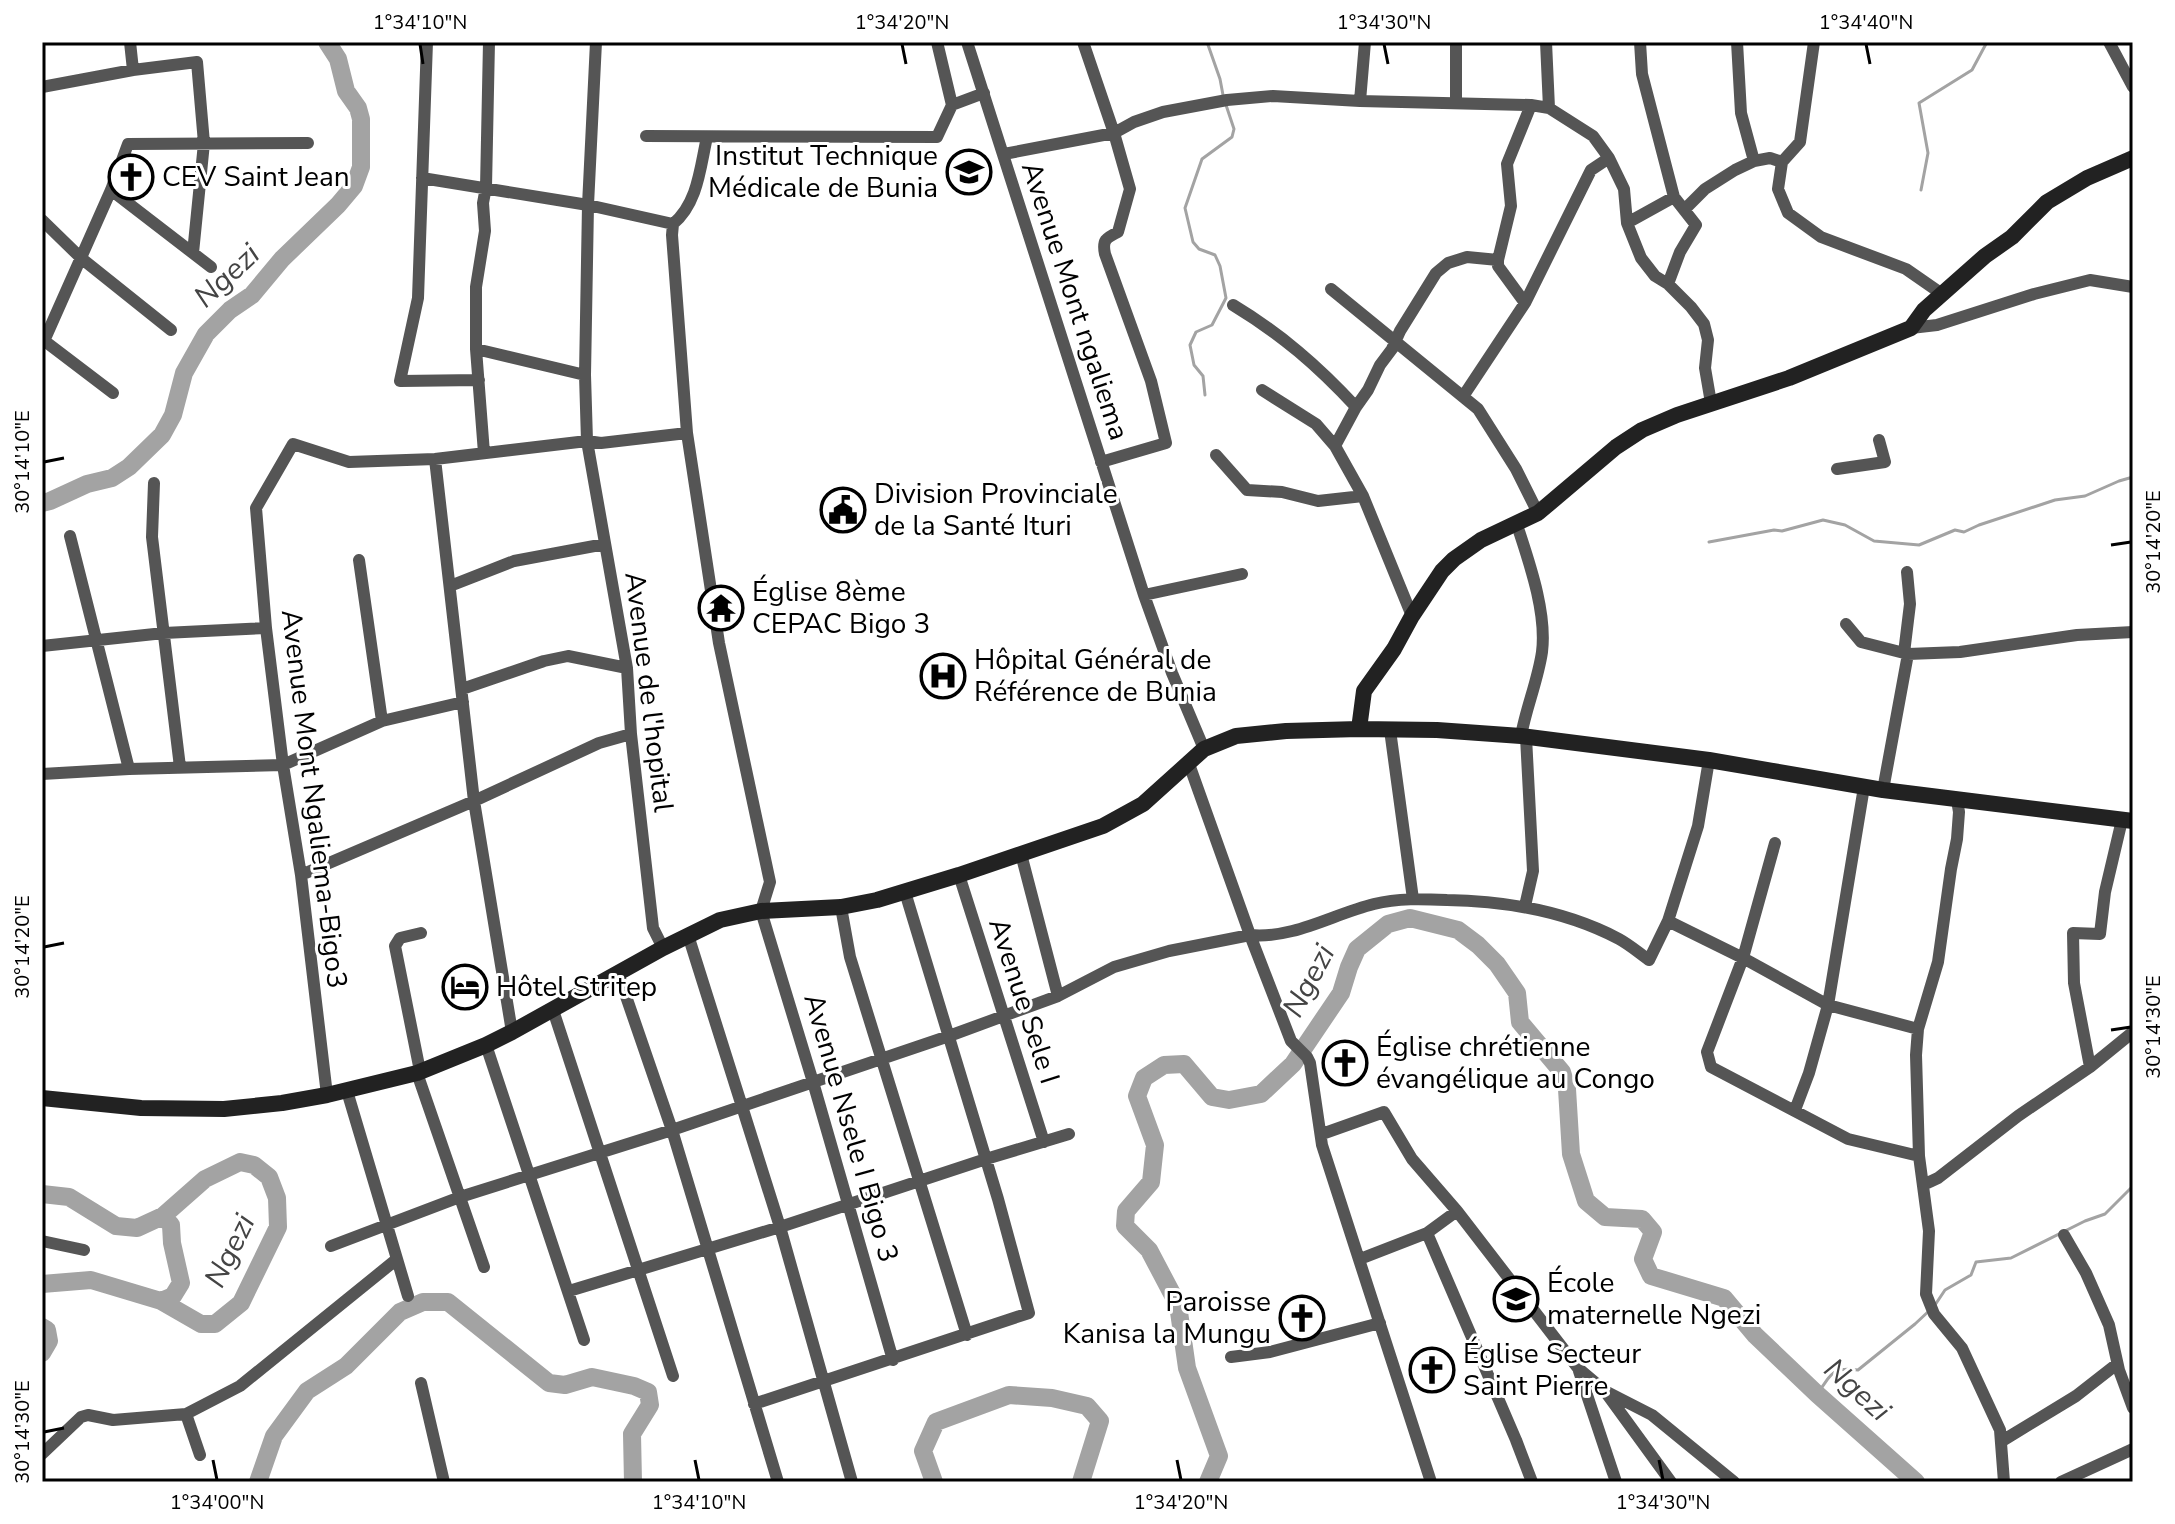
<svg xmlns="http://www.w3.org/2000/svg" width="2175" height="1524" font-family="'Nunito Sans',sans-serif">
<rect width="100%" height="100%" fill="#fff"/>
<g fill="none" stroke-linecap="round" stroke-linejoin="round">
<path stroke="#a3a3a3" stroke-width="3" d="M1207,42L1220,79L1223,95
M1921,190L1928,153L1919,103L1972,70L1987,42
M1205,395L1203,376L1194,365L1190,345L1196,332L1212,325L1226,298L1220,266L1215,255L1199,249L1193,242L1185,208L1202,159L1232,137L1234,129L1225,102
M1709,542L1774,530L1782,531L1823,520L1845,525L1874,541L1919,545L1955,530L1964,532L1979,525L2055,500L2085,496L2119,481L2133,477
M1935,1305L1945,1290L1971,1275L1976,1262L2011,1258L2085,1221L2105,1214L2133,1186
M1817,1394C1833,1373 1830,1367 1858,1370L1915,1324L1930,1310"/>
<path stroke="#a3a3a3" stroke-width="18" d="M42,503L50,501L87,484L112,478L129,467L162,435L173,415L184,373L206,334L230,310L252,295L282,259L338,205L354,186L361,167V119L358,108L346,91L338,59L327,42
M42,1194L69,1197L116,1226L137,1228L163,1216L205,1179L240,1162L254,1165L269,1177L277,1198L278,1227L241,1303L215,1324H201L161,1301L91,1280L42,1284
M161,1301L173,1296L181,1283L172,1243L171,1225L163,1216
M42,1327L47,1330L49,1341L42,1353
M258,1482L274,1436L307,1391L346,1366L400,1312L423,1302H448L549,1383L565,1385L592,1377L634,1386L648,1392L650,1405L632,1434L633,1482
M934,1482L923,1451L936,1422L1009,1395L1052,1398L1087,1406L1100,1421L1081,1482
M1208,1482L1219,1456L1187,1368L1178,1305L1149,1250L1125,1226L1126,1211L1151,1182L1155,1145L1137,1096L1144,1078L1164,1065L1184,1064L1212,1097L1229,1100L1261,1094L1293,1064L1341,993L1349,967L1357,949L1388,924L1410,918L1458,930L1478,945L1497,964L1517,993L1520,1022L1562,1072L1567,1089L1571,1154L1586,1201L1605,1217L1642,1219L1653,1232L1643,1259L1651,1276L1724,1298L1755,1335L1817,1394L1916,1482"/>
<path stroke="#555" stroke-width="12" d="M130,42L133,70
M427,42L418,298L400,381L479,380
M596,42L588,205L585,375L587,441L627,668L631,734L653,928L663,948
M937,42L952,105
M967,42L1144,595L1172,673L1204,749
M1083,42L1114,133L1130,189L1118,232C1106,238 1102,240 1105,254L1151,381L1166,443L1101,462
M1456,42V103
M1546,42L1549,108
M1640,42L1642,74L1674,197L1696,225L1680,252L1668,284
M1737,42L1741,113L1754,161
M1814,42L1800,142L1782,162L1778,189L1788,213L1821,237L1906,269L1942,294
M2109,42L2133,87
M42,87L133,70L197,62L204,143L193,253
M1360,101L1365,42
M646,136L937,137L952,105L984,93
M707,137C700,168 698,203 673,224L672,235L687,433L719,643L770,882L761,911L813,1082L893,1360
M1004,154L1114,133L1134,122L1163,112L1227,100L1273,96L1360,101L1531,105L1549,108L1593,136L1609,158L1624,189L1627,223L1641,258L1655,276L1668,284L1691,307L1704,324L1708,340L1705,368L1711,403
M422,178L588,205L673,224
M111,190L211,267
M1684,210L1705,189L1735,170L1754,161L1770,158L1782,162
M42,220L81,258L171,330
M1627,223L1674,197
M1331,289L1478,409L1516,469L1538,513
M1525,303L1591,170L1609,158
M1233,305C1281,334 1318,366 1356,407
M1911,328L1937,325L2034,294L2090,280L2133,287
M42,339L113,393
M44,341L111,190L128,144L308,143
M476,349L585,375
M1262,390L1316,424L1335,446L1363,496L1412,616
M1464,395L1525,303L1498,266V260L1511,206L1507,164L1531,105
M1335,446L1356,407L1368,390L1380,365L1392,349L1400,331L1436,273L1448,263L1467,257L1498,260
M484,453L476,349V287L485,231L483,203L486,187L489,42
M1216,455L1247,490L1282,492L1318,501L1363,496
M435,459L474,801L512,1032
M1837,469L1885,462L1879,440
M154,483L152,537L180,767
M1517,525C1529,562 1547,612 1542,652C1538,680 1526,708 1521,736
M70,536L129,769
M359,560L382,721
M450,586L514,561L605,544
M1144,595L1242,574
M1846,624L1861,642L1908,654L1960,652L2077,635L2133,632
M42,646L164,633L266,628
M1904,653L1910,604L1907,572
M462,689L544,661L568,656L627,668
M1390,730L1413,899
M1189,764L1250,935L1291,1041L1307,1057L1310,1063L1322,1145L1431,1482
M42,774L129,769L283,765L382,721L463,702
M1883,790L1908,654
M1957,800L1959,812L1957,839L1951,869L1938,962L1918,1029L1916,1055L1919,1156L1929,1231L1926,1294L1934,1314L1962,1348L2000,1430L2004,1482
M1775,843L1743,958L1707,1052L1711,1067L1848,1139L1919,1156
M1021,854L1058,996
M301,875L474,801L599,743L631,734
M959,875L1044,1142
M1525,906L1533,871L1526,737
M841,907L850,957L967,1335
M1668,921L1743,958L1828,1005L1918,1029
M688,935L780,1227L852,1482
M618,973L672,1130L778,1482
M553,1010L673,1376
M486,1045L584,1340
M2090,1067L2074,983L2073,933L2100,934L2105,892L2122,820
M420,1071L395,946L400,938L421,933
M417,1073L484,1267
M327,1095L301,875L283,765L266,628L256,508L293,444L349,462L435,459L587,441L601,443L687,433
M1795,1110L1809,1073L1828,1005L1864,787
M1322,1134L1384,1112L1412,1159L1457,1211L1578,1368L1604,1390L1671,1482
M1923,1185L1938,1178L2018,1116L2090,1067L2133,1032
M1427,1233L1516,1440L1532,1482
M2064,1235L2086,1273L2109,1325L2119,1370L2133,1408
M42,1241L84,1250
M331,1246L460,1197L672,1130L949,1036L1058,996L1114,967L1169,951L1250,935C1294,939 1333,914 1374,904C1398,898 1423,899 1447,900C1507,901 1566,911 1619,939C1630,945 1639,953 1649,960L1668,921L1698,826L1709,760
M397,1259L408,1296
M1360,1259L1427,1233L1457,1211
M569,1291L780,1227L986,1159L1069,1134
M1231,1357L1270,1352L1380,1323
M1579,1371L1616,1482
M421,1383L444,1482
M1607,1392L1652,1415L1734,1482
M754,1404L1029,1313L998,1199L905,892
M186,1414L200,1455
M2002,1441L2076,1396L2117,1364
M42,1454L81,1417L88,1415L113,1420L186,1414L240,1386L397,1259L347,1091
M2061,1482L2133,1449"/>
<path stroke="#222" stroke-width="16" d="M1359,729L1364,691L1394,649L1412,616L1442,571L1454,559L1481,540L1538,513L1616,447L1642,430L1677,415L1789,378L1911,328L1924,310L1985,256L2012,237L2047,202L2087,178L2133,158
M42,1098L141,1108L224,1109L282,1103L327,1095L417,1073L486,1045L512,1032L663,948L720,920L761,911L841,907L877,900L959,875L1103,826L1143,804L1204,749L1236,736L1286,731L1359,729L1437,730L1521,736L1709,760L1883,790L2133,821"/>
</g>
<path fill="none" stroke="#000" stroke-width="3" d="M420,44L423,64M902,44L906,64M1384,44L1388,64M1866,44L1870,64M44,462L64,458M2111,545L2131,542M44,947L64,943M2111,1030L2131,1027M44,1432L64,1428M213,1460L217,1480M695,1460L699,1480M1177,1460L1181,1480M1659,1460L1663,1480"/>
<defs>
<g id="school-ring" transform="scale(2.3)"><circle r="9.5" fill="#fff" stroke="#000" stroke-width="1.5"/><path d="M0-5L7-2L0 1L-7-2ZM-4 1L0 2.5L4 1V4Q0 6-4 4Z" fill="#000"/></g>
<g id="church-ring" transform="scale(2.3)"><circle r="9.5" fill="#fff" stroke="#000" stroke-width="1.5"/><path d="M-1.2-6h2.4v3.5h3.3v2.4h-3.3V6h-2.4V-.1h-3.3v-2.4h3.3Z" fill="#000"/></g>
<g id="civic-ring" transform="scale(2.3)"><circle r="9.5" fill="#fff" stroke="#000" stroke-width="1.5"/><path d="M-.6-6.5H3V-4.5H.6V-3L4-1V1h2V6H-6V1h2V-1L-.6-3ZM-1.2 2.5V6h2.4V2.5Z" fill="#000"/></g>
<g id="temple-ring" transform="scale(2.3)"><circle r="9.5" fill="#fff" stroke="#000" stroke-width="1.5"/><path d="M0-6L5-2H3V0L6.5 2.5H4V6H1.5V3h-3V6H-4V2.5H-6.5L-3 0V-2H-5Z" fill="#000"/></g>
<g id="hospital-ring" transform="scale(2.3)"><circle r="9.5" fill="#fff" stroke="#000" stroke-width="1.5"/><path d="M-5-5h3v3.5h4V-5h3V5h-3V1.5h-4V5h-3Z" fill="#000"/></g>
<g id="hotel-ring" transform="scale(2.3)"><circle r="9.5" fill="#fff" stroke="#000" stroke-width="1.5"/><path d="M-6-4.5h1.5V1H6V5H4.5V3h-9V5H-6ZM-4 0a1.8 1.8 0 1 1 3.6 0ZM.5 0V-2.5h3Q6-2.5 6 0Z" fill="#000"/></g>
</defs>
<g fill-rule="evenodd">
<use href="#school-ring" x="969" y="172"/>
<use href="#church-ring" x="131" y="177"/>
<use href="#civic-ring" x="843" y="510"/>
<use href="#temple-ring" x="721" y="608"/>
<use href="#hospital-ring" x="943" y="676"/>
<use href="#hotel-ring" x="465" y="987"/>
<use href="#church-ring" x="1345" y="1063"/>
<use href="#school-ring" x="1516" y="1299"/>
<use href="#church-ring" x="1302" y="1318"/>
<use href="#church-ring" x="1432" y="1370"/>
</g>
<g text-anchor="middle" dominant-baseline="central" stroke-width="6" stroke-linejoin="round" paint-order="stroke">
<g font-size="28" fill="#000" stroke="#fff" text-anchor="start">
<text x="938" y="156" text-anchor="end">Institut Technique<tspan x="938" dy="32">Médicale de Bunia</tspan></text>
<text x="162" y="177">CEV Saint Jean</text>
<text x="874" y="494">Division Provinciale<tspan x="874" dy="32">de la Santé Ituri</tspan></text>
<text x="752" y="592">Église 8ème<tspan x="752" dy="32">CEPAC Bigo 3</tspan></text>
<text x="974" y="660">Hôpital Général de<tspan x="974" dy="32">Référence de Bunia</tspan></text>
<text x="496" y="987">Hôtel Stritep</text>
<text x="1376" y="1047">Église chrétienne<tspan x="1376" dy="32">évangélique au Congo</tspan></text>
<text x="1547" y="1283">École<tspan x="1547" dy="32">maternelle Ngezi</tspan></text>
<text x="1271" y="1302" text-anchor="end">Paroisse<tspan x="1271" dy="32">Kanisa la Mungu</tspan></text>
<text x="1463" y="1354">Église Secteur<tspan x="1463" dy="32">Saint Pierre</tspan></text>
</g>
<g font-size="28" fill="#000" stroke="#fff">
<text transform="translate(1075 301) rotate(72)">Avenue Mont ngaliema</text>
<text transform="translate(649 692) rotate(83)">Avenue de l'hopital</text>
<text transform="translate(314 799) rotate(83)">Avenue Mont Ngaliema-Bigo3</text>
<text transform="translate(1024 1001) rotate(72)">Avenue Sele I</text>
<text transform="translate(851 1128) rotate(74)">Avenue Nsele I Bigo 3</text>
</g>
<g font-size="30" font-style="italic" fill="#444" stroke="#fff">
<text transform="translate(227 276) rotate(-43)">Ngezi</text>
<text transform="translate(1309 981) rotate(-62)">Ngezi</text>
<text transform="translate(230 1251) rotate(-64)">Ngezi</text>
<text transform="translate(1857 1390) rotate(42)">Ngezi</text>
</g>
</g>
<rect width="2175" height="1524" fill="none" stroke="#ffffff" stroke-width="88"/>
<rect x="44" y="44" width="2087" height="1436" fill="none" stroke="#000" stroke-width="3"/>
<g font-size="20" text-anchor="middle" fill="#000">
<text x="420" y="29">1°34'10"N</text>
<text x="902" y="29">1°34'20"N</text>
<text x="1384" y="29">1°34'30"N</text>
<text x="1866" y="29">1°34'40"N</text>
<text transform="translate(22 462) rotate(-90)" y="7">30°14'10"E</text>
<text transform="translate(2153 542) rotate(-90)" y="7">30°14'20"E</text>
<text transform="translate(22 947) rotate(-90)" y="7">30°14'20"E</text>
<text transform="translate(2153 1027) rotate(-90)" y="7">30°14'30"E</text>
<text transform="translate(22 1432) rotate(-90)" y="7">30°14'30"E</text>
<text x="217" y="1509">1°34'00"N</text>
<text x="699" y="1509">1°34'10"N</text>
<text x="1181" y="1509">1°34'20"N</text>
<text x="1663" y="1509">1°34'30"N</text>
</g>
</svg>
